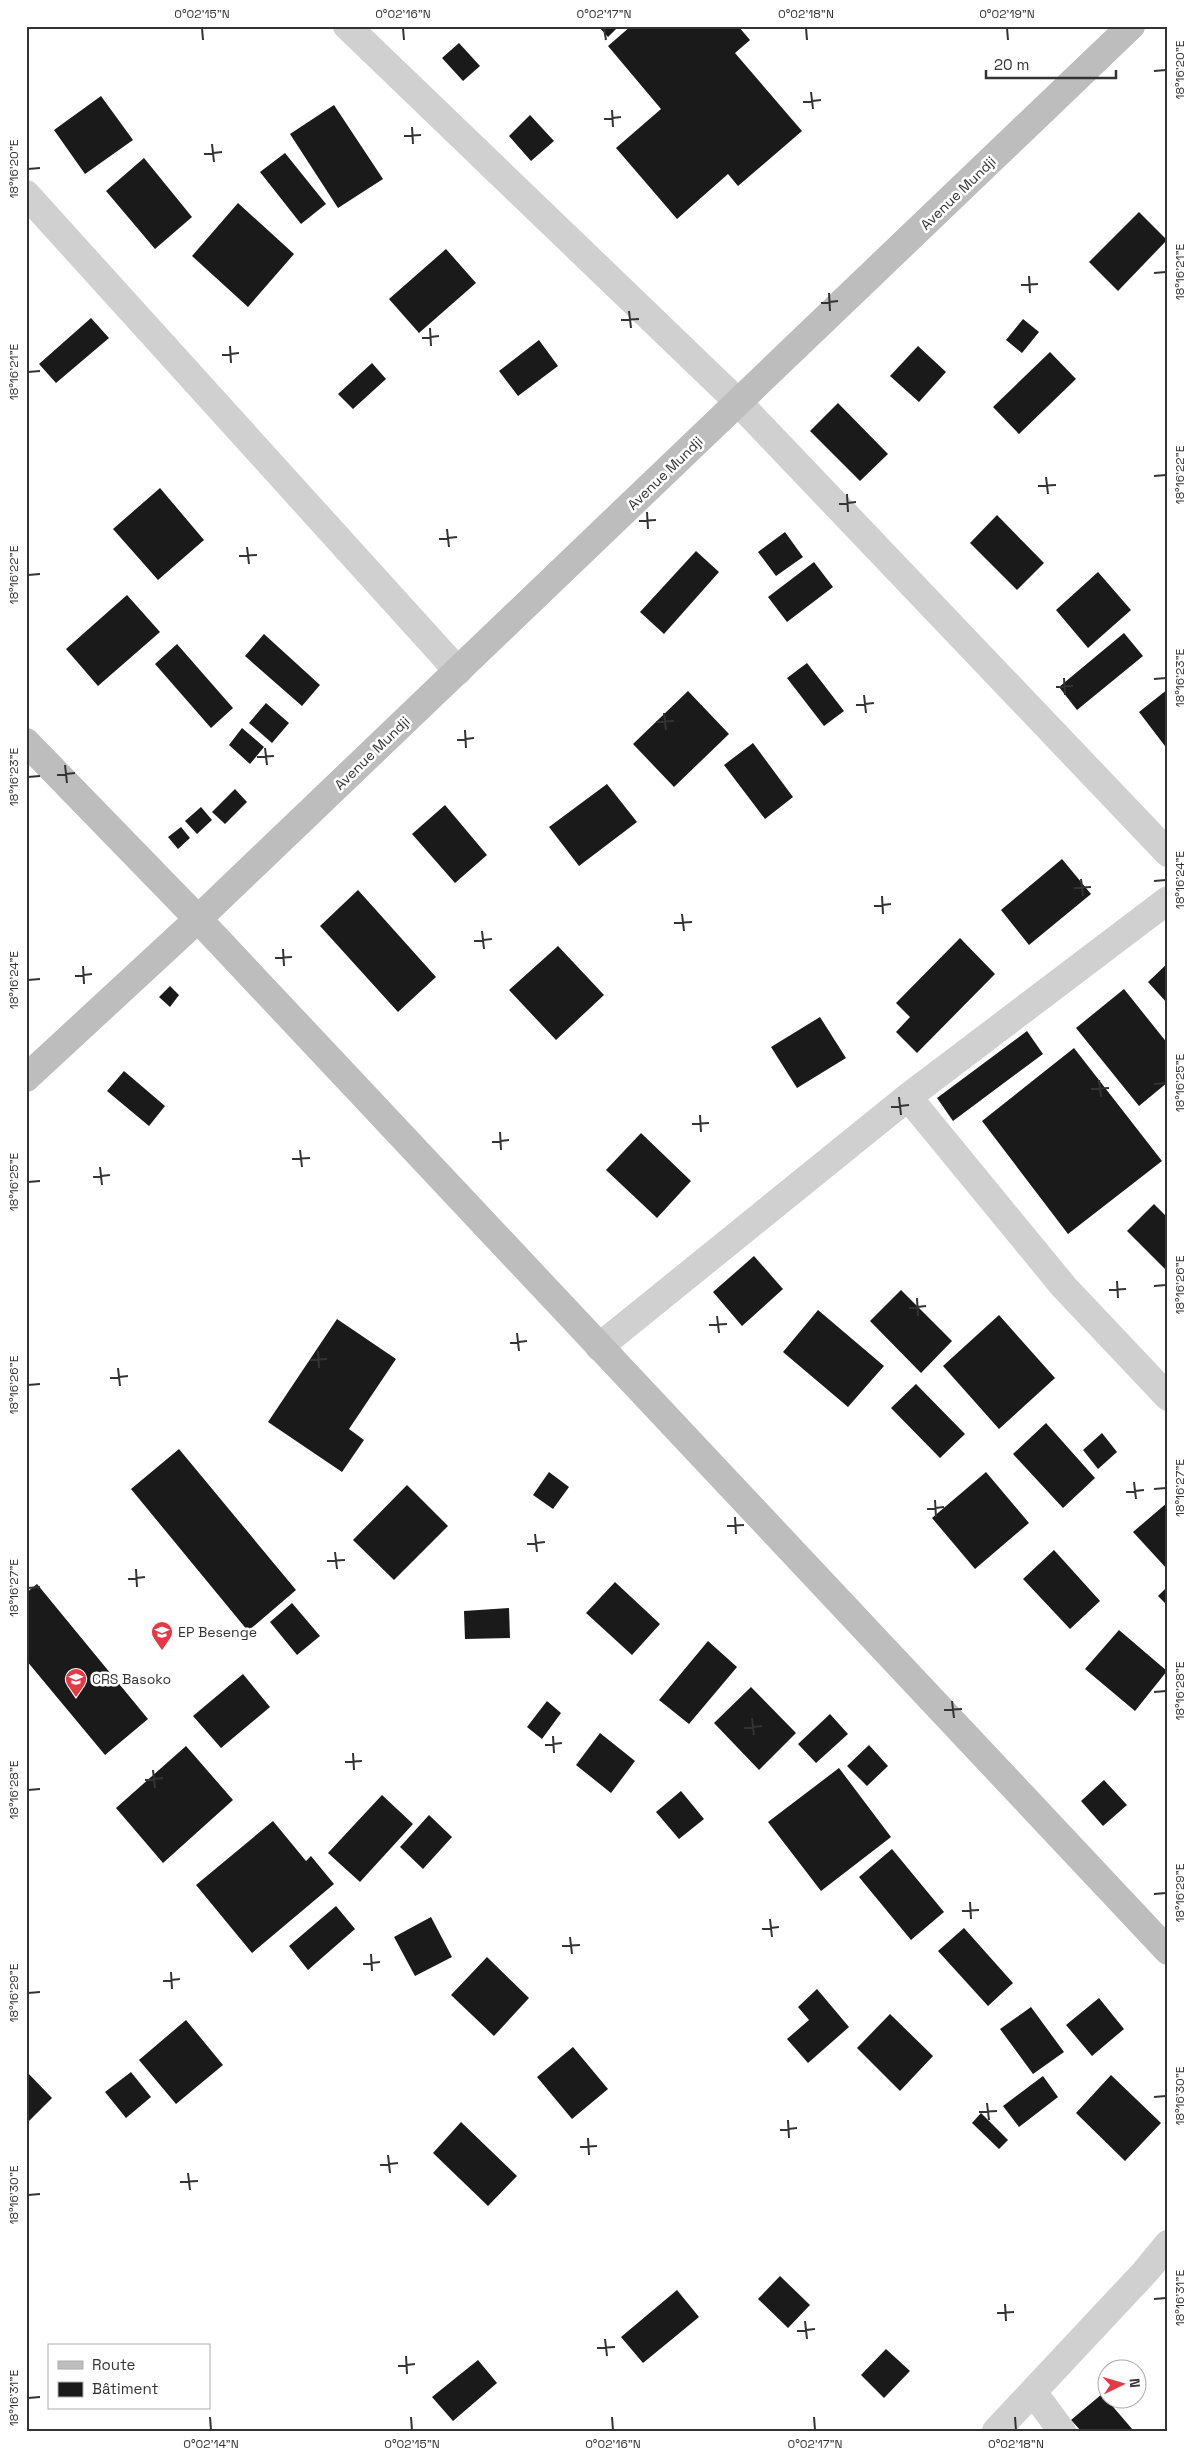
<svg xmlns="http://www.w3.org/2000/svg" width="1194" height="2457" font-family="'Space Grotesk',sans-serif">
<rect width="100%" height="100%" fill="#fff"/>
<path fill="#1a1a1a" d="M598,26H619L608,37Z
M631,26H738L750,40L735,53L802,131L738,186L728,174L677,219L616,148L661,109L608,46Z
M459,43L480,66L463,81L442,58Z
M101,96L133,140L85,174L54,130Z
M334,105L383,179L338,208L290,134Z
M530,115L554,141L531,161L509,136Z
M285,153L326,204L301,224L260,172Z
M144,158L192,217L155,249L106,191Z
M238,203L294,254L248,307L192,256Z
M1139,212L1167,240L1118,291L1089,262Z
M446,249L476,283L419,333L389,299Z
M91,318L109,338L56,383L39,364Z
M1023,319L1039,332L1022,353L1006,340Z
M539,340L558,366L518,396L499,371Z
M918,346L946,372L919,402L890,376Z
M1050,352L1076,379L1019,434L993,407Z
M372,363L386,379L353,409L338,394Z
M838,403L888,454L860,481L810,431Z
M160,488L204,540L158,580L113,529Z
M997,515L1044,563L1017,590L970,543Z
M785,532L803,557L776,576L758,552Z
M696,551L719,572L664,634L640,612Z
M814,562L833,587L787,622L768,597Z
M1098,572L1131,610L1088,648L1056,610Z
M127,595L160,632L98,686L66,649Z
M1124,633L1143,656L1077,710L1059,687Z
M264,634L320,685L302,706L245,656Z
M177,644L233,708L211,728L155,664Z
M807,663L844,711L824,726L787,678Z
M1168,689V750L1139,712Z
M688,691L729,734L674,787L633,744Z
M266,703L289,723L272,743L249,723Z
M242,728L264,747L250,764L229,745Z
M753,743L793,797L765,819L724,765Z
M607,784L637,822L579,866L549,827Z
M235,789L247,802L225,824L212,812Z
M445,805L487,855L455,883L412,834Z
M201,807L212,820L197,834L185,821Z
M181,827L190,838L178,849L168,837Z
M1062,859L1091,894L1029,945L1001,910Z
M358,890L436,977L398,1012L320,926Z
M960,938L995,974L917,1053L896,1032L910,1017L896,1003Z
M558,946L604,995L556,1040L509,990Z
M1168,963V1004L1148,982Z
M170,986L179,995L170,1007L159,997Z
M1124,989L1168,1044V1082L1139,1106L1076,1028Z
M820,1017L846,1058L797,1088L771,1047Z
M1027,1031L1043,1054L953,1121L937,1098Z
M1074,1048L1162,1161L1068,1234L982,1121Z
M124,1071L165,1106L149,1126L107,1091Z
M641,1133L691,1181L657,1218L606,1170Z
M1154,1204L1168,1218V1272L1127,1231Z
M754,1256L783,1289L742,1326L713,1292Z
M901,1290L952,1341L921,1373L870,1321Z
M818,1310L884,1366L848,1407L783,1352Z
M999,1315L1055,1378L999,1429L943,1366Z
M337,1319L396,1359L349,1429L364,1440L342,1472L268,1422Z
M916,1384L965,1434L940,1458L891,1408Z
M1046,1423L1095,1478L1063,1508L1013,1454Z
M1102,1433L1117,1452L1098,1469L1083,1450Z
M179,1449L296,1590L248,1631L131,1489Z
M549,1472L569,1487L553,1509L533,1495Z
M986,1472L1029,1523L975,1569L932,1518Z
M407,1485L448,1526L394,1580L353,1540Z
M1168,1502V1570L1133,1532Z
M1054,1550L1100,1601L1070,1629L1023,1579Z
M615,1582L660,1624L632,1655L586,1613Z
M37,1584L148,1719L105,1755L26,1660V1593Z
M1168,1586V1606L1158,1596Z
M292,1603L320,1636L297,1655L270,1622Z
M509,1608L510,1638L465,1639L464,1611Z
M1119,1630L1167,1671L1135,1711L1085,1669Z
M708,1641L737,1667L689,1724L659,1700Z
M243,1674L270,1707L221,1748L193,1716Z
M751,1687L796,1733L759,1770L714,1723Z
M547,1701L561,1713L542,1739L527,1727Z
M830,1714L848,1734L816,1763L798,1744Z
M600,1733L635,1761L611,1793L576,1765Z
M869,1745L888,1766L867,1786L847,1766Z
M186,1746L233,1800L163,1863L116,1808Z
M839,1768L891,1837L821,1891L768,1822Z
M1104,1780L1127,1805L1103,1826L1081,1801Z
M681,1791L704,1819L679,1839L656,1812Z
M382,1795L413,1824L360,1882L328,1853Z
M429,1815L452,1837L423,1869L400,1847Z
M273,1821L306,1861L311,1856L334,1884L252,1953L196,1885Z
M892,1849L944,1912L911,1940L859,1877Z
M336,1906L355,1929L308,1970L289,1946Z
M431,1917L452,1957L415,1976L394,1937Z
M964,1928L1013,1983L988,2006L938,1951Z
M487,1957L529,1998L494,2036L451,1995Z
M817,1989L849,2027L808,2063L787,2039L809,2020L798,2007Z
M1099,1998L1124,2029L1092,2056L1066,2025Z
M1031,2007L1064,2052L1033,2074L1000,2029Z
M890,2014L933,2056L900,2091L857,2048Z
M186,2020L223,2065L176,2104L139,2060Z
M573,2047L608,2089L572,2119L537,2077Z
M26,2071L52,2098L27,2123L26,2121Z
M131,2072L151,2097L126,2118L105,2092Z
M1111,2075L1161,2123L1125,2161L1076,2113Z
M1043,2076L1058,2097L1019,2127L1003,2106Z
M981,2113L1008,2140L999,2149L972,2123Z
M461,2122L517,2176L488,2206L433,2153Z
M780,2276L810,2305L788,2328L758,2299Z
M677,2290L699,2317L643,2363L621,2337Z
M886,2349L910,2371L884,2398L861,2375Z
M478,2360L497,2383L453,2421L432,2397Z
M1102,2394L1133,2430L1132,2431H1081L1071,2420Z"/>
<g fill="none" stroke-linecap="round" stroke-linejoin="round">
<path stroke="#d0d0d0" stroke-width="28" d="M347,26L738,402L1168,853
M26,194L458,671
M908,1097L1064,1287L1168,1397
M599,1347L908,1097L1168,900
M1033,2392L1062,2431
M996,2431L1145,2272L1168,2244"/>
<path stroke="#bdbdbd" stroke-width="28" d="M26,742L198,919L1168,1951
M26,1078L198,919L1131,26"/>
</g>
<path fill="none" stroke="#333" stroke-width="2" d="M202,28L203,40M403,28L404,40M604,28L606,40M806,28L807,40M1007,28L1008,40M1154,71L1166,70M811,92L813,109M803,102L821,100M612,110L613,127M604,119L621,117M412,127L413,144M404,136L421,135M212,144L214,162M204,154L222,152M28,169L40,168M1154,273L1166,272M1029,276L1030,293M1021,285L1038,284M829,293L830,311M821,303L838,301M629,311L631,328M621,320L639,319M430,328L431,346M422,338L439,336M230,346L231,363M222,355L239,353M28,372L40,371M1154,476L1166,475M1046,477L1048,494M1038,486L1056,485M847,494L848,512M839,504L856,502M647,512L648,529M639,521L656,520M447,529L449,547M439,539L457,537M247,547L249,564M239,556L257,555M28,575L40,574M1064,678L1065,695M1154,679L1166,678M1056,687L1073,686M864,695L866,713M856,705L874,703M664,713L666,730M656,722L674,721M465,730L466,748M457,740L474,738M265,748L267,765M257,757L274,756M65,765L67,783M57,775L75,773M28,777L40,776M1081,879L1083,896M1154,881L1166,880M1074,888L1091,887M882,896L883,914M874,906L891,904M682,914L684,931M674,923L692,922M482,931L484,949M474,941L492,939M283,949L284,966M275,958L292,957M83,966L84,984M75,976L92,974M28,980L40,979M1099,1080L1101,1097M1154,1084L1166,1083M1091,1089L1109,1088M899,1097L901,1115M891,1107L909,1105M700,1115L701,1132M692,1124L709,1123M500,1132L501,1150M492,1142L509,1140M300,1150L302,1167M292,1159L310,1158M100,1167L102,1185M93,1177L110,1175M28,1182L40,1181M1117,1281L1118,1298M1154,1286L1166,1285M1109,1290L1126,1289M917,1298L918,1316M909,1308L926,1306M717,1316L719,1333M709,1325L727,1324M517,1333L519,1351M510,1343L527,1341M318,1351L319,1368M310,1360L327,1359M118,1368L120,1386M110,1378L128,1376M28,1385L40,1384M1134,1482L1136,1499M1154,1489L1166,1488M1126,1492L1144,1490M935,1500L936,1517M927,1509L944,1507M735,1517L736,1534M727,1526L744,1525M535,1534L537,1552M527,1544L545,1542M335,1552L337,1569M327,1561L345,1560M136,1569L137,1587M128,1579L145,1577M28,1588L40,1587M1154,1692L1166,1691M952,1701L954,1718M944,1710L962,1709M752,1718L754,1735M744,1728L762,1726M553,1736L554,1753M545,1745L562,1743M353,1753L354,1770M345,1762L362,1761M153,1770L155,1788M145,1780L163,1778M28,1790L40,1789M1154,1894L1166,1893M970,1902L971,1919M962,1911L979,1910M770,1919L772,1937M762,1929L779,1927M570,1937L572,1954M562,1946L580,1945M371,1954L372,1971M363,1964L380,1962M171,1972L172,1989M163,1981L180,1979M28,1993L40,1992M1154,2097L1166,2096M987,2103L989,2120M979,2112L997,2111M788,2120L789,2138M780,2130L797,2128M588,2138L589,2155M580,2147L597,2146M388,2155L390,2173M380,2165L398,2163M188,2173L190,2190M180,2182L198,2181M28,2195L40,2194M1154,2299L1166,2298M1005,2304L1006,2321M997,2313L1014,2312M805,2321L807,2339M797,2331L815,2329M605,2339L607,2356M597,2348L615,2347M406,2356L407,2374M398,2366L415,2364M28,2398L40,2397M210,2417L211,2430M411,2417L412,2430M612,2417L613,2430M814,2417L815,2430M1015,2417L1016,2430"/>
<defs>
<g id="school-pin" transform="scale(1.125)"><path d="M0 17L-7.5 6A9.5 9.5 0 1 1 7.5 6Z" fill="#e63946" stroke="#fff"/><path d="M0-5L7-2L0 1L-7-2ZM-4 1L0 2.5L4 1V4Q0 6-4 4Z" fill="#fff"/></g>
</defs>
<g fill-rule="evenodd">
<use href="#school-pin" x="162" y="1632"/>
<use href="#school-pin" x="76" y="1679"/>
</g>
<g text-anchor="middle" dominant-baseline="central" stroke-width="5" stroke-linejoin="round" paint-order="stroke">
<g font-size="14" fill="#333" stroke="#fff">
<text transform="translate(958 193) rotate(-44)">Avenue Mundji</text>
<text transform="translate(665 473) rotate(-44)">Avenue Mundji</text>
<text transform="translate(372 753) rotate(-44)">Avenue Mundji</text>
</g>
<g font-size="14" fill="#333" stroke="#fff" text-anchor="start">
<text x="178" y="1632">EP Besenge</text>
<text x="92" y="1679">CRS Basoko</text>
</g>
</g>
<rect width="1194" height="2457" fill="none" stroke="#ffffff" stroke-width="55"/>
<rect x="48" y="2344" width="162" height="65" fill="#ffffff" stroke="#adadad"/>
<rect x="58" y="2361" width="25" height="8" fill="#bdbdbd" stroke="#adadad"/>
<text x="92" y="2370" font-size="15" fill="#333333">Route</text>
<rect x="58" y="2382" width="25" height="15" fill="#1a1a1a" stroke="#adadad"/>
<text x="92" y="2394" font-size="15" fill="#333333">Bâtiment</text>
<g transform="translate(1122 2384) rotate(85)"><circle r="24" fill="#ffffff" stroke="#adadad"/>
<path d="M0-4L9 19L0 12L-9 19Z" fill="#e63946"/>
<text y="-8" font-size="14" font-weight="bold" text-anchor="middle" fill="#333333">N</text>
</g>
<path d="M986 70v8h130v-8" fill="none" stroke="#333333" stroke-width="2.5"/>
<text x="994" y="70" font-size="15" fill="#333333" stroke="#ffffff" stroke-width="4" paint-order="stroke">20 m</text>
<rect x="28" y="28" width="1138" height="2402" fill="none" stroke="#333" stroke-width="2"/>
<g font-size="12" text-anchor="middle" fill="#333">
<text x="202" y="18">0°02'15"N</text>
<text x="403" y="18">0°02'16"N</text>
<text x="604" y="18">0°02'17"N</text>
<text x="806" y="18">0°02'18"N</text>
<text x="1007" y="18">0°02'19"N</text>
<text transform="translate(1180 70) rotate(-90)" y="4">18°16'20"E</text>
<text transform="translate(14 169) rotate(-90)" y="4">18°16'20"E</text>
<text transform="translate(1180 272) rotate(-90)" y="4">18°16'21"E</text>
<text transform="translate(14 372) rotate(-90)" y="4">18°16'21"E</text>
<text transform="translate(1180 475) rotate(-90)" y="4">18°16'22"E</text>
<text transform="translate(14 575) rotate(-90)" y="4">18°16'22"E</text>
<text transform="translate(1180 678) rotate(-90)" y="4">18°16'23"E</text>
<text transform="translate(14 777) rotate(-90)" y="4">18°16'23"E</text>
<text transform="translate(1180 880) rotate(-90)" y="4">18°16'24"E</text>
<text transform="translate(14 980) rotate(-90)" y="4">18°16'24"E</text>
<text transform="translate(1180 1083) rotate(-90)" y="4">18°16'25"E</text>
<text transform="translate(14 1182) rotate(-90)" y="4">18°16'25"E</text>
<text transform="translate(1180 1285) rotate(-90)" y="4">18°16'26"E</text>
<text transform="translate(14 1385) rotate(-90)" y="4">18°16'26"E</text>
<text transform="translate(1180 1488) rotate(-90)" y="4">18°16'27"E</text>
<text transform="translate(14 1588) rotate(-90)" y="4">18°16'27"E</text>
<text transform="translate(1180 1691) rotate(-90)" y="4">18°16'28"E</text>
<text transform="translate(14 1790) rotate(-90)" y="4">18°16'28"E</text>
<text transform="translate(1180 1893) rotate(-90)" y="4">18°16'29"E</text>
<text transform="translate(14 1993) rotate(-90)" y="4">18°16'29"E</text>
<text transform="translate(1180 2096) rotate(-90)" y="4">18°16'30"E</text>
<text transform="translate(14 2195) rotate(-90)" y="4">18°16'30"E</text>
<text transform="translate(1180 2298) rotate(-90)" y="4">18°16'31"E</text>
<text transform="translate(14 2398) rotate(-90)" y="4">18°16'31"E</text>
<text x="211" y="2448">0°02'14"N</text>
<text x="412" y="2448">0°02'15"N</text>
<text x="613" y="2448">0°02'16"N</text>
<text x="815" y="2448">0°02'17"N</text>
<text x="1016" y="2448">0°02'18"N</text>
</g>
</svg>
